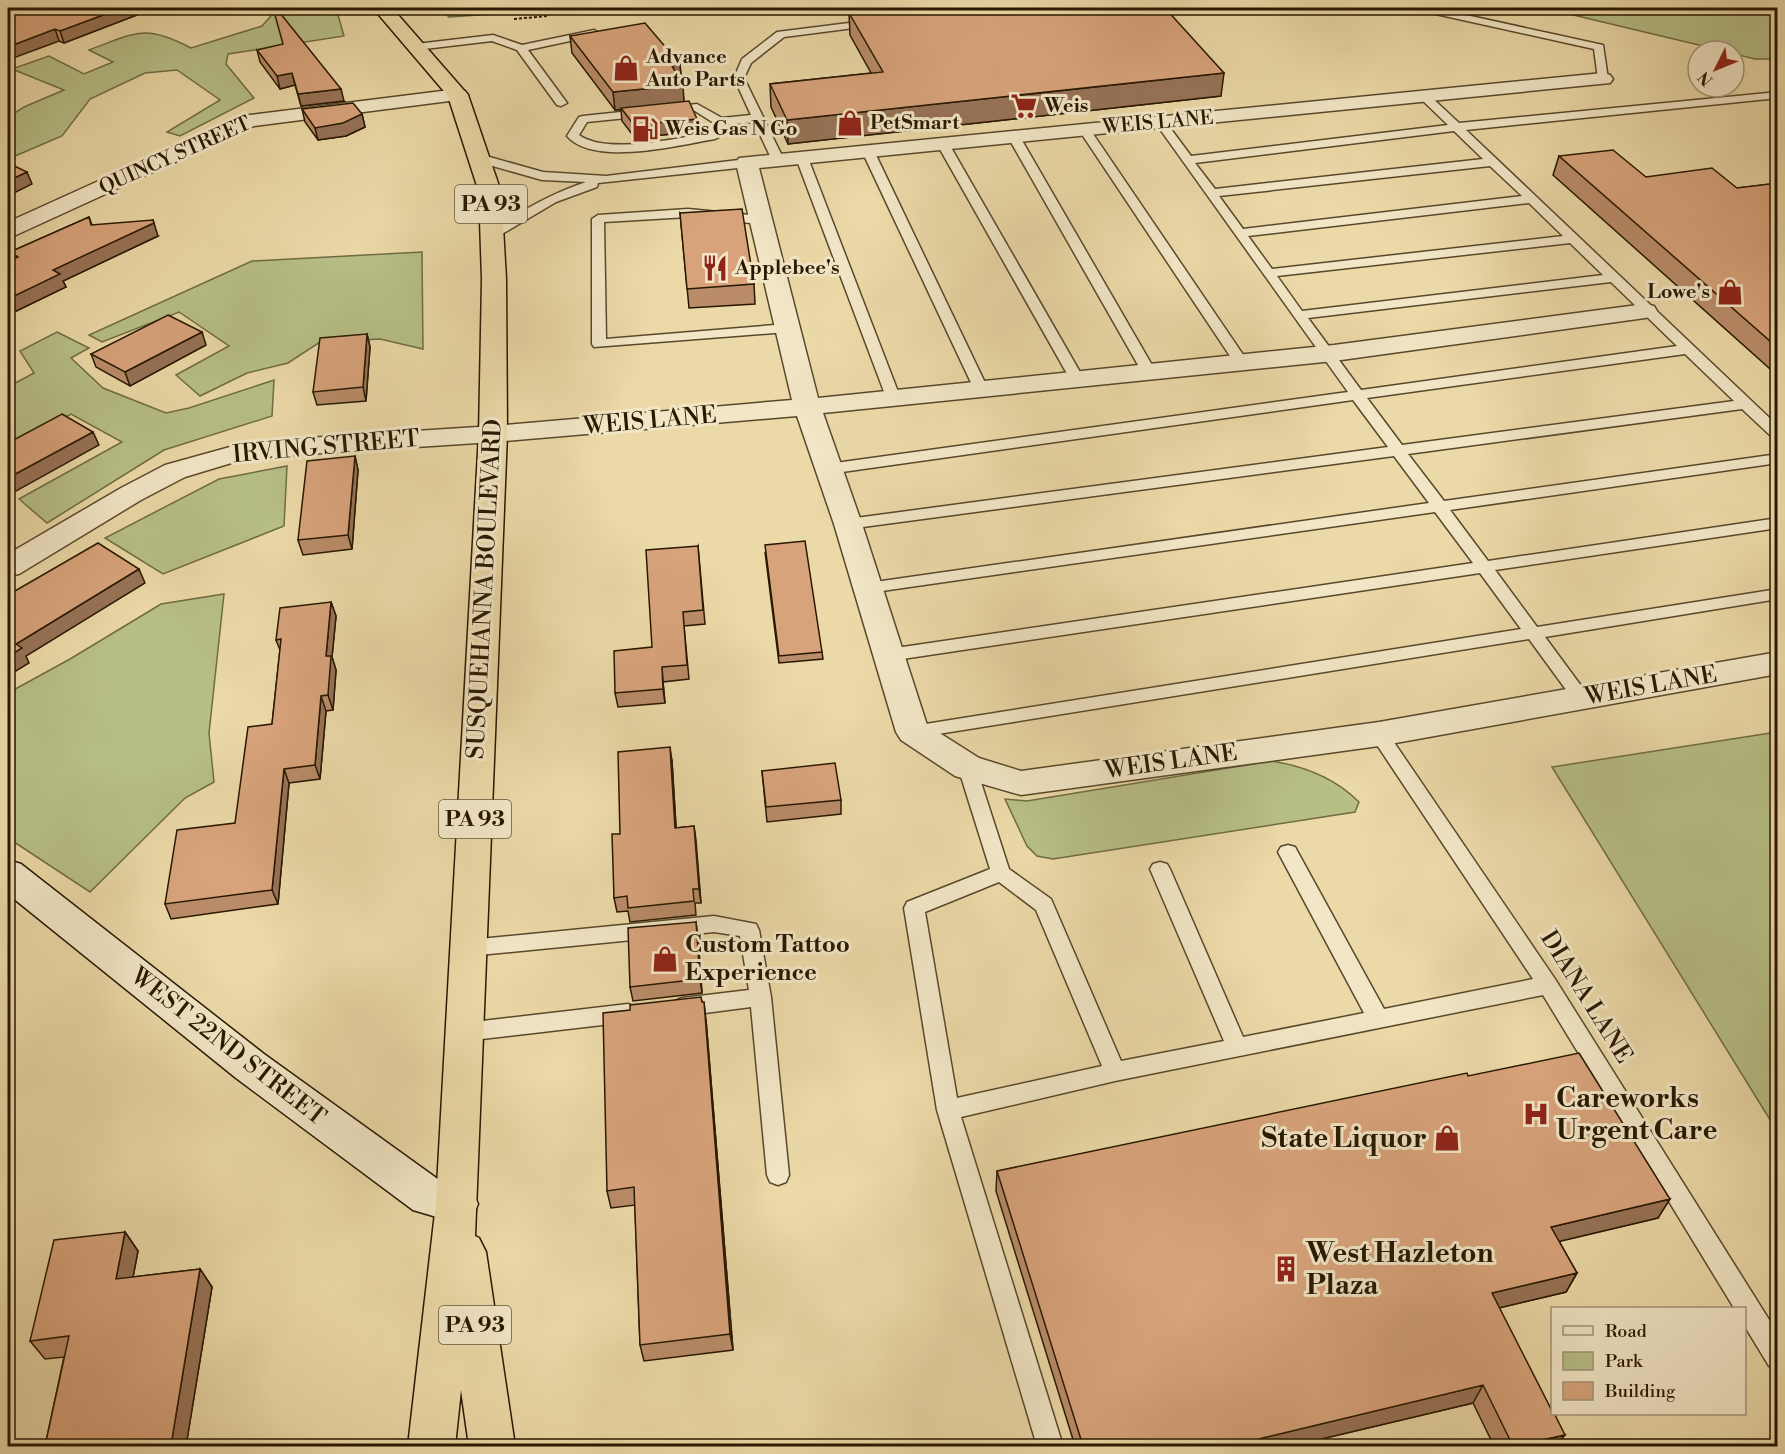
<svg xmlns="http://www.w3.org/2000/svg" width="1785" height="1454" font-family="'Libre Bodoni',serif">
<rect width="100%" height="100%" fill="#ebd9a7"/>
<filter id="stains"><feTurbulence type="fractalNoise" baseFrequency=".00333" numOctaves="4"/><feColorMatrix values="0 0 0 0 .2 0 0 0 0 .09 0 0 0 0 .02 0 0 0 .5 -.17"/></filter>
<radialGradient id="worn" r=".72"><stop offset=".6" stop-color="#630" stop-opacity="0"/><stop offset="1" stop-color="#630" stop-opacity=".3"/></radialGradient>
<path fill="#b7bf87" stroke="#6f6c44" stroke-width="1.5" d="M278,8H336L344,36L228,54L226,64L254,98L180,136L167,132L220,100L177,70L145,73L90,99L62,136L8,159V117L24,107L64,90L12,69L49,56L84,74L113,62L89,50C136,33 144,23 191,48L262,26Z
M439,8H588L449,17Z
M1544,8H1777V59H1755L1734,54V51H1724Z
M422,252L423,349L380,339L320,342L288,363L247,373L200,396L176,375L229,346L179,312L102,342L89,335L252,261Z
M57,332L89,348L71,358L103,388L166,413L189,408L274,380L272,416L164,450L47,523L19,499L122,442L71,414L8,448V387L34,373L20,351Z
M287,466L284,526L163,574L105,538L219,479Z
M224,594L209,733L214,782L185,798L90,892L8,838V693L70,659L161,604Z
M1777,732H1778L1777,1131L1552,767Z
M1271,761C1304,766 1335,778 1359,802L1355,812L1053,859L1037,856L1027,846L1005,799L1027,801Z"/>
<g fill="none" stroke-linecap="round" stroke-linejoin="round">
<g stroke="#58482b" stroke-width="3">
<path id="lane" d="M1417,8H1434L1603,45L1608,79L1603,82L1598,79L1594,49L1422,11Z
M873,20L877,21V25L784,37L751,63L744,78L784,160L782,163H774L772,160L754,122L725,125L721,136L715,139C679,145 594,167 567,136L579,117L583,116L697,104L722,118L751,115L734,78L742,59L777,32ZM695,111L714,123L710,133C677,138 606,155 579,135L587,122Z
M594,30L599,33L598,35L528,50L567,103L561,106L557,105L517,50L492,41L416,50L411,47L416,44L493,35L522,45Z
M1778,92V98L1466,130L1778,426V439L1773,438L1742,409L1408,454L1444,501L1778,454V463L1450,510L1488,561L1778,518V528L1495,570L1537,627L1778,589V599L1545,637L1590,698L1587,702H1575L1529,639L913,738L907,737L904,732L907,727L913,726L1521,629L1480,573L889,661L883,659L880,655L883,651L889,649L1473,563L1435,512L868,593L862,592L860,588L862,584L868,583L1429,503L1394,456L848,529L842,527L840,524L842,521L848,519L1388,447L1353,400L828,474L823,472L820,469L828,464L1348,392L1157,125V121H1165L1191,156L1448,125L1421,99L1419,97L1425,94L1429,95L1459,123ZM1454,131L1483,159L1215,189L1195,163ZM1490,166L1522,196L1243,229L1219,196ZM1529,203L1563,236L1272,269L1248,236ZM1570,243L1603,275L1302,311L1277,276ZM1611,282L1677,346L1361,390L1308,318ZM1685,354L1734,401L1402,445L1367,398Z
M1085,127L1089,128L1248,362L1246,365L1241,366L1234,362L1079,130Z
M1014,134L1020,137L1156,372L1154,375L1149,376L1142,372L1008,137Z
M943,140L949,144L1084,379L1082,382H1072L1070,379L937,144Z
M868,147L874,151L988,389L986,392H976L974,389L862,151Z
M479,154L543,172L606,176L747,159L753,163L747,167L598,183L597,187L556,202L492,240L488,239L486,236L488,233C519,212 550,194 586,182L542,180L475,161V155Z
M802,154L808,158L900,397L898,400H888L886,397L796,158Z
M688,209L761,216L767,220L761,224L688,217L604,222L606,339L787,324L794,328L787,332L594,347L592,344V219L598,215Z
M1379,728L1385,729L1555,979L1778,1334V1369L1769,1366L1744,1325V1308H1734L1543,995L1115,1081L961,1117L1063,1446H1037L937,1110L904,908L907,902L990,869L958,767L960,762L967,760L974,762L976,767L1009,869L1051,899L1121,1061L1224,1041L1150,869L1153,864L1160,862L1167,864L1170,869L1243,1037L1364,1013L1278,852L1281,847L1288,845L1295,847L1384,1009L1533,979L1373,739L1370,734L1373,729ZM999,882L1036,910L1102,1066L957,1098L925,912Z
M714,916L756,924L759,930L771,997L789,1175L786,1182L778,1185L770,1182L767,1175L751,1007L682,1016L675,1013L671,1007L675,1001L682,998L749,990L740,936L714,932L469,956L462,954L459,948L462,942L469,940Z
M628,1004L635,1007L639,1013L635,1019L628,1022L465,1041L457,1038L454,1032L457,1026L465,1023Z"/>
</g>
<g stroke="#58482b" stroke-width="3">
<path id="street" d="M1603,73L1610,75L1613,79L1610,83L759,168L818,398L1334,345L1645,304L1654,306L1657,311L1654,316L1645,318L1334,361L823,413L862,524L927,725L979,758L1021,771L1379,722L1778,652V674L1379,746L1021,795L955,776L901,740L896,732L834,524L797,416L493,442L248,458L185,477L141,500L19,574L8,576V554L121,488L165,465L248,442L493,426L792,400L736,163L739,158Z
M458,89L465,91L468,95L465,99L254,126L16,235L8,237V222L242,116Z"/>
</g>
<g stroke="#271802" stroke-width="3">
<path id="secondary" d="M8,860L21,864L264,1054L439,1180L472,1190L478,1204L472,1218L457,1223L413,1210L236,1078L8,894Z"/>
</g>
<g stroke="#271802" stroke-width="3">
<path id="highway" d="M373,8H392L468,95L501,192L506,279L507,434L475,1236L479,1238L486,1252L515,1446H469L461,1390L455,1446H408L436,1204L479,434L482,279L479,192L448,96Z"/>
</g>
<path stroke="#271802" stroke-width="2" stroke-dasharray="3 2" stroke-linecap="butt" d="M606,12L665,8
M514,19L548,16"/>
<use href="#lane" fill="#f2e6c6" fill-rule="evenodd"/>
<use href="#street" fill="#f2e6c6" fill-rule="evenodd"/>
<use href="#secondary" fill="#f2e6c6" fill-rule="evenodd"/>
<use href="#highway" fill="#ebd9a7" fill-rule="evenodd"/>
</g>
<path fill="#ba8c6a" stroke="#271802" stroke-width="1.5" d="M30,8H155L64,43L59,41Z
M849,13L1221,96L788,144L771,107L770,84L871,73L850,35Z
M570,36L680,64L684,102L697,119L699,131L635,138L622,121L621,110H615L572,53Z
M257,50L344,101L301,106L295,85L280,89L260,62Z
M302,109L362,114L365,127L346,136L318,140L305,122Z
M1778,140V154L1773,151Z
M1559,156L1646,177L1737,188L1778,183V376L1553,175Z
M680,213L754,284L755,304L689,308Z
M89,217L92,225L158,236L63,281L66,287L8,315V262L13,260L10,252Z
M367,334L370,347L366,401L317,405L313,392Z
M206,345L130,386L96,367L91,354Z
M355,456L358,470L352,549L303,555L298,540Z
M698,546L705,624L684,626L689,679L663,682L665,703L618,707L615,693L652,647Z
M765,552L822,652L823,659L779,663Z
M331,602L336,616L332,657L336,670L333,710L326,711L320,779L289,783L278,904L171,919L165,904L235,823L272,724L280,650L276,640Z
M672,761L676,828L694,826L701,903H695L696,915L630,922L628,911L617,912L614,898L620,834Z
M762,771L841,800V814L767,822Z
M696,922L702,993L633,1001L630,987Z
M702,1002L706,1020L733,1350L644,1361L640,1345L635,1205L611,1208L607,1191Z
M1468,1076L1658,1218L1559,1241L1577,1273L1566,1292L1499,1308L1556,1446H1494L1473,1403L1292,1446H1075L996,1191L997,1171Z
M125,1232L138,1251L133,1277L200,1269L212,1287L186,1446H45L64,1357L45,1359L30,1341Z"/>
<path fill="#977256" stroke="#271802" stroke-width="1.5" d="M8,8H20L8,12Z
M122,8H155L64,43L60,31Z
M55,29L59,41L8,60V47Z
M680,64L681,82L672,66Z
M292,73L295,85L280,89L277,76Z
M1224,73L1221,96L788,144L787,120Z
M683,85L684,103L615,110L613,92Z
M341,89L344,101L301,106L298,94Z
M362,114L365,127L346,136L318,140L315,128Z
M697,119L699,131L635,138L634,125Z
M27,172L32,184L8,196V181Z
M153,220L158,236L63,281L66,287L8,315V299L53,270Z
M202,332L206,345L130,386L125,372Z
M367,334L370,347L366,401L363,387Z
M93,432L99,445L9,495L8,492V478Z
M355,456L358,470L352,549L348,535Z
M139,569L145,583L26,656L29,663L8,676V657L16,644Z
M331,602L336,616L332,657L336,670L333,710L328,695L326,656Z
M662,667L663,682L665,703L663,689Z
M321,696L326,711L320,779L315,765Z
M670,747L672,761L677,842L675,828Z
M284,769L289,783L278,904L272,890Z
M694,826L696,840L701,903L699,889Z
M696,922L698,936L702,993L700,979Z
M704,1002L706,1020L733,1350L730,1334Z
M1670,1199L1658,1218L1540,1246L1551,1227Z
M125,1232L138,1251L129,1298L116,1279Z
M200,1269L212,1287L186,1446H172L171,1445Z
M1577,1273L1566,1292L1482,1312L1492,1293Z
M1483,1385L1473,1403L1292,1446H1229Z
M1565,1435L1556,1446H1517Z"/>
<path fill="#d8a37b" stroke="#271802" stroke-width="1.5" d="M30,8H122L60,31L55,29L8,47V15Z
M273,8H276L341,89L298,94L292,73L277,76L257,50L283,44Z
M904,8H1165L1224,73L787,120L770,84L883,72L849,13Z
M645,23L680,64L672,66L683,85L613,92L570,36Z
M689,101L697,119L634,125L621,108Z
M353,103L362,114L343,123L315,128L302,109Z
M1613,150L1646,177L1712,168L1737,188L1778,183V348L1559,156Z
M8,163L27,172L8,181Z
M742,209L754,284L687,289L680,213Z
M89,217L91,225L153,220L154,223L53,270L60,274L8,299V262L18,257L10,252Z
M168,315L202,332L125,372L91,354Z
M367,334L363,387L313,392L320,338Z
M62,414L93,432L8,478V443Z
M355,456L348,535L298,540L307,461Z
M805,541L822,652L779,656L765,545Z
M98,543L139,569L16,644L22,648L8,657V595Z
M698,546L703,610L683,612L687,665L662,667L663,689L615,693L614,651L652,647L646,550Z
M331,602L326,656H331L328,695L321,696L315,765L284,769L272,890L165,904L177,830L235,823L248,727L272,724L281,639L276,640L280,608Z
M670,747L675,828L694,826L699,889H693L694,901L628,908L627,896L614,898L612,834H620L618,752Z
M835,763L841,800L766,807L762,771Z
M696,922L700,979L630,987L628,928Z
M701,997L702,1002H704L730,1334L640,1345L634,1187L607,1191L603,1013L630,1010V1005Z
M1579,1053L1670,1199L1551,1227L1577,1273L1492,1293L1552,1411V1413H1554L1565,1435L1513,1446L1483,1385L1229,1446H1083L997,1171L1467,1073L1468,1076Z
M125,1232L116,1279L200,1269L171,1445L159,1446H45L69,1336L30,1341L54,1240Z"/>
<defs>
<g id="shop-bare" transform="scale(2.07)"><path d="M-5-2.5h2.3a2.7 3.5 0 0 1 5.4 0H5L5.5 6h-11ZM-1.5-2.5h3a1.5 2.3 0 0 0-3 0Z" fill="#8f2418" stroke="#f2e6c6" stroke-width="2.5" paint-order="stroke"/></g>
<g id="supermarket-bare" transform="scale(2.07)"><path d="M-6-5.5h2.5l.6 2H6L4.5 2H-2.5L-4.4-4H-6ZM-1.5 3.2a1.3 1.3 0 1 0 .1 0ZM3 3.2a1.3 1.3 0 1 0 .1 0Z" fill="#8f2418" stroke="#f2e6c6" stroke-width="2.5" paint-order="stroke"/></g>
<g id="fuel-bare" transform="scale(2.07)"><path d="M-5.5-6h7V0h2V4h1.3V-2.5L3-4.5l.8-.8L6-3V5H2.5V1h-1V6h-7ZM-4.2-4.7v3.2H.2V-4.7Z" fill="#8f2418" stroke="#f2e6c6" stroke-width="2.5" paint-order="stroke"/></g>
<g id="restaurant-bare" transform="scale(2.07)"><path d="M-5-6h1v4h1v-4h1v4h1v-4h1v5L-1.5 .5V6h-2V.5L-5-1ZM5-6V6H3V1.5H1.5Q1.5-4 5-6Z" fill="#8f2418" stroke="#f2e6c6" stroke-width="2.5" paint-order="stroke"/></g>
<g id="hospital-bare" transform="scale(2.07)"><path d="M-5-5h3v3.5h4V-5h3V5h-3V1.5h-4V5h-3Z" fill="#8f2418" stroke="#f2e6c6" stroke-width="2.5" paint-order="stroke"/></g>
<g id="building-bare" transform="scale(2.07)"><path d="M-4-6H4V6H1V3H-1V6H-4ZM-2.5-4.3h1.7v1.8h-1.7ZM.8-4.3h1.7v1.8H.8ZM-2.5-1h1.7V.8h-1.7ZM.8-1h1.7V.8H.8Z" fill="#8f2418" stroke="#f2e6c6" stroke-width="2.5" paint-order="stroke"/></g>
</defs>
<g fill-rule="evenodd">
<use href="#shop-bare" x="626" y="68"/>
<use href="#supermarket-bare" x="1024" y="106"/>
<use href="#shop-bare" x="850" y="123"/>
<use href="#fuel-bare" x="645" y="129"/>
<use href="#restaurant-bare" x="715" y="268"/>
<use href="#shop-bare" x="1730" y="292"/>
<use href="#shop-bare" x="665" y="959"/>
<use href="#hospital-bare" x="1536" y="1114"/>
<use href="#shop-bare" x="1447" y="1138"/>
<use href="#building-bare" x="1286" y="1269"/>
</g>
<g text-anchor="middle" dominant-baseline="central" stroke-width="6" stroke-linejoin="round" paint-order="stroke">
<g font-size="20" font-weight="bold" fill="#271802" stroke="#f2e6c6" text-anchor="start">
<text x="646" y="57">Advance<tspan x="646" dy="23">Auto Parts</tspan></text>
<text x="1044" y="106">Weis</text>
<text x="870" y="123">PetSmart</text>
<text x="665" y="129">Weis Gas N Go</text>
<text x="735" y="268">Applebee's</text>
<text x="1710" y="292" text-anchor="end">Lowe's</text>
</g>
<g font-size="20" fill="#271802" stroke="#f2e6c6">
<text transform="translate(1158 123) rotate(-5)">WEIS LANE</text>
<text transform="translate(175 156) rotate(-24)">QUINCY STREET</text>
</g>
<g fill="#f2e6c6" stroke="#64563d" stroke-width="1.5">
<rect x="455" y="185" width="72" height="38" rx="4.5"/>
<rect x="439" y="800" width="72" height="38" rx="4.5"/>
<rect x="439" y="1306" width="72" height="38" rx="4.5"/>
</g>
<g font-size="22" font-weight="bold" fill="#271802">
<text x="491" y="204">PA 93</text>
<text x="475" y="819">PA 93</text>
<text x="475" y="1325">PA 93</text>
</g>
<g font-size="24" fill="#271802" stroke="#f2e6c6">
<text transform="translate(650 421) rotate(-5)">WEIS LANE</text>
<text transform="translate(326 447) rotate(-5)">IRVING STREET</text>
<text transform="translate(485 589) rotate(-87)">SUSQUEHANNA BOULEVARD</text>
<text transform="translate(1651 686) rotate(-10)">WEIS LANE</text>
<text transform="translate(1171 762) rotate(-8)">WEIS LANE</text>
<text transform="translate(1586 997) rotate(58)">DIANA LANE</text>
<text transform="translate(228 1047) rotate(38)">WEST 22ND STREET</text>
</g>
<g font-size="24" font-weight="bold" fill="#271802" stroke="#f2e6c6" text-anchor="start">
<text x="685" y="945">Custom Tattoo<tspan x="685" dy="28">Experience</tspan></text>
</g>
<g font-size="28" font-weight="bold" fill="#271802" stroke="#f2e6c6" text-anchor="start">
<text x="1556" y="1098">Careworks<tspan x="1556" dy="32">Urgent Care</tspan></text>
<text x="1427" y="1138" text-anchor="end">State Liquor</text>
<text x="1306" y="1253">West Hazleton<tspan x="1306" dy="32">Plaza</tspan></text>
</g>
</g>
<rect width="1785" height="1454" fill="none" stroke="#ebd9a7" stroke-width="30"/>
<rect x="9" y="9" width="1767" height="1436" fill="none" stroke="#271802" stroke-width="3"/>
<rect x="15" y="15" width="1755" height="1424" fill="none" stroke="#271802" stroke-width="1.5"/>
<rect x="1551" y="1307" width="195" height="108" fill="#f2e6c6" stroke="#a19478" stroke-width="1.5"/>
<rect x="1563" y="1326" width="30" height="9" fill="#f2e6c6" stroke="#a19478" stroke-width="1.5"/>
<text x="1605" y="1337" font-size="18" fill="#271802">Road</text>
<rect x="1563" y="1352" width="30" height="18" fill="#b7bf87" stroke="#a19478" stroke-width="1.5"/>
<text x="1605" y="1367" font-size="18" fill="#271802">Park</text>
<rect x="1563" y="1382" width="30" height="18" fill="#d8a37b" stroke="#a19478" stroke-width="1.5"/>
<text x="1605" y="1397" font-size="18" fill="#271802">Building</text>
<g transform="translate(1716 69) rotate(227)"><circle r="28" fill="#f2e6c6" stroke="#a19478" stroke-width="1.5"/>
<path d="M0-4.5L10 22L0 15L-10 22Z" fill="#8f2418"/>
<text y="-9" font-size="16" font-weight="bold" text-anchor="middle" fill="#271802">N</text>
</g>
<rect width="100%" height="100%" filter="url(#stains)"/>
<rect width="100%" height="100%" fill="url(#worn)"/>
</svg>
